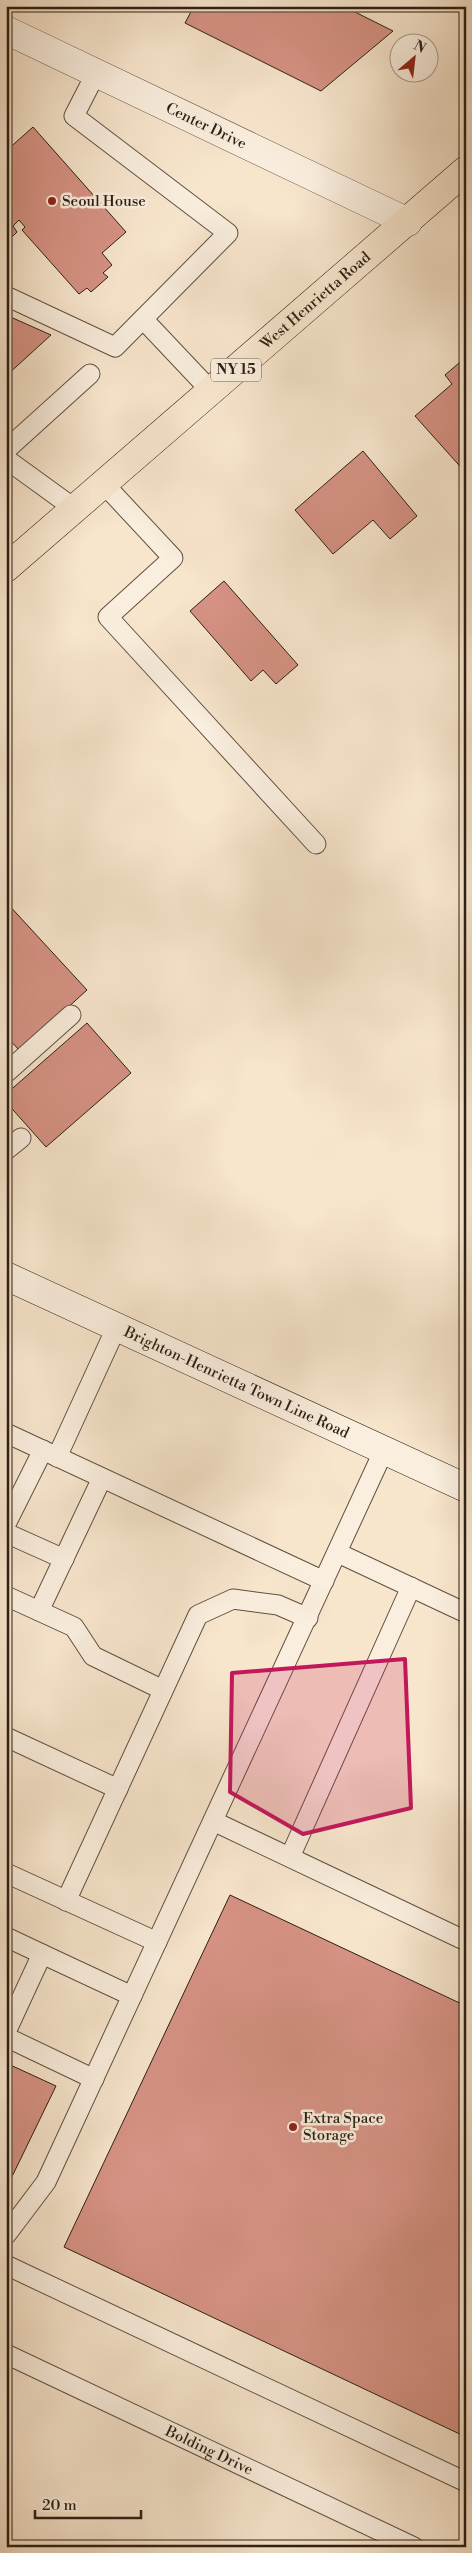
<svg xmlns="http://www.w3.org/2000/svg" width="472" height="2553" font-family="'Libre Bodoni',serif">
<rect width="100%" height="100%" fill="#f7e5cc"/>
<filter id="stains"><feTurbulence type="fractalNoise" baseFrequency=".004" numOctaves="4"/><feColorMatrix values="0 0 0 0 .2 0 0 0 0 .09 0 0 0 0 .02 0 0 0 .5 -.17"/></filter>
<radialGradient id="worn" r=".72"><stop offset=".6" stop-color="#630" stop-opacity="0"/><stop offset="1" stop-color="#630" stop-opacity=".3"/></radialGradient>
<path fill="#d69284" stroke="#2c1f13" d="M194,6H343L393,31L321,91L185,23Z
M33,127L126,232L102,253L112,265L103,273L108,277L91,292L87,288L79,294L22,230L25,227L19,220L13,226L17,232L10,239L6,235V151Z
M6,315L51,335L6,376Z
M466,357V473L415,416L452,384L445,375Z
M363,451L417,516L390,539L373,520L333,554L295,510Z
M224,581L298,665L276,684L263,670L251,681L190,611Z
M6,902L87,990L20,1051L6,1036Z
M87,1023L131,1073L46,1147L6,1102V1094Z
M230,1895L466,2006V2437L64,2247Z
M6,2063L56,2086L6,2189Z"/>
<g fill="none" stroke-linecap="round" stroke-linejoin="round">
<g stroke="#5f5041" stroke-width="21">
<g id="lane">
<path d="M6,296L115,347L228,233L74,116L96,73"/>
<path d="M143,319L211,391"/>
<path d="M6,450L90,374"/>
<path d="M6,459L75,509"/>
<path d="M104,484L173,558L108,617L316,844"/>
<path d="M6,1073L71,1015"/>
<path d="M6,1150L21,1138"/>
<path d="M6,1433L324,1581"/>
<path d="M57,1457L117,1326"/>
<path d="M6,1524L43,1450"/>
<path d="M6,1533L64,1559"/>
<path d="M338,1553L466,1613"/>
<path d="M6,1596L74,1627L93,1656L163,1690"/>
<path d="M39,1611L102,1478"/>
<path d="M6,1737L118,1789"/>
<path d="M213,1821L466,1941"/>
<path d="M290,1857L411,1587"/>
<path d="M6,1873L157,1942"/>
<path d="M66,1901L198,1615L233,1599L278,1605L308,1618"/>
<path d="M6,1937L42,1954"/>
<path d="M6,2032L42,1954L132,1996"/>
<path d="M6,2037L94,2079"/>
<path d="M6,2235L46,2182L384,1450"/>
<path d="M6,2265L466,2482"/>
<path id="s1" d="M6,2354L414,2547"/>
</g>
</g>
<g stroke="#5f5041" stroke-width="29">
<g id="street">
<path id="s2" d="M6,30L408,222"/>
</g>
</g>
<g stroke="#2c1f13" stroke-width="29">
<g id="secondary">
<path id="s3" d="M6,1276L466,1488"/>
</g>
</g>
<g stroke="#2c1f13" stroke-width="29">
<g id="primary">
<path id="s4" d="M6,568L466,170"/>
</g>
</g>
<use href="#lane" stroke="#faeede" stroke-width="19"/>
<use href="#street" stroke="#faeede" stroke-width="28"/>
<use href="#secondary" stroke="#faeede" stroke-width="28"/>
<use href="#primary" stroke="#f7e5cc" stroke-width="28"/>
</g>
<path fill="#c2185b" fill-opacity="0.2" stroke="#c2185b" stroke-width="4" stroke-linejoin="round" d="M405,1659L411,1808L303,1834L230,1792L232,1673Z"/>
<g fill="#8f2418" stroke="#faeede" stroke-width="2">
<circle cx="52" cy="201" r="5"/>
<circle cx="293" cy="2127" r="5"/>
</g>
<g text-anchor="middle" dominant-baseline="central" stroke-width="5" stroke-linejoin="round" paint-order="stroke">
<rect fill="#faeede" stroke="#6a5d50" stroke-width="1" x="211" y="358.5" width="50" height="23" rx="4"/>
<g font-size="14" font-weight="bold" fill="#2c1f13">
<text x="236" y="370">NY 15</text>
</g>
<g font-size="15" fill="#2c1f13" stroke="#faeede">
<text stroke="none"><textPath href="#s2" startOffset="222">Center Drive</textPath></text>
<text stroke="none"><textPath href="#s4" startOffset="409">West Henrietta Road</textPath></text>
<text stroke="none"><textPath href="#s3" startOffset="254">Brighton-Henrietta Town Line Road</textPath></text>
<text stroke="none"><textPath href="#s1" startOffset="225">Bolding Drive</textPath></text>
</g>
<g font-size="15" fill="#2c1f13" stroke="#faeede" text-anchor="start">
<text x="62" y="201">Seoul House</text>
<text x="303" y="2118">Extra Space<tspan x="303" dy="17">Storage</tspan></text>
</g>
</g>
<rect width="472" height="2553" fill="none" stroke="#f7e5cc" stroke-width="25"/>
<rect x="8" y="8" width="457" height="2538" fill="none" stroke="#2c1f13" stroke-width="2.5"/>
<rect x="12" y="12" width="447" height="2528" fill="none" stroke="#2c1f13"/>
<g transform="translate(414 58) rotate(28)"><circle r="24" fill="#faeede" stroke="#a89b8d"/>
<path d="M0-4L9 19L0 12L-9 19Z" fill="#8f2418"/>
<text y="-8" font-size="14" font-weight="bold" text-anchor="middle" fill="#2c1f13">N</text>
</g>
<path d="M35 2510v8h106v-8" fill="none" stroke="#2c1f13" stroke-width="2.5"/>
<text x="42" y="2510" font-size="15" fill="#2c1f13" stroke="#faeede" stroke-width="4" paint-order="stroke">20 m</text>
<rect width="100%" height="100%" filter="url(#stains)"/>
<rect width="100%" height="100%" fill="url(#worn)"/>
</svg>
